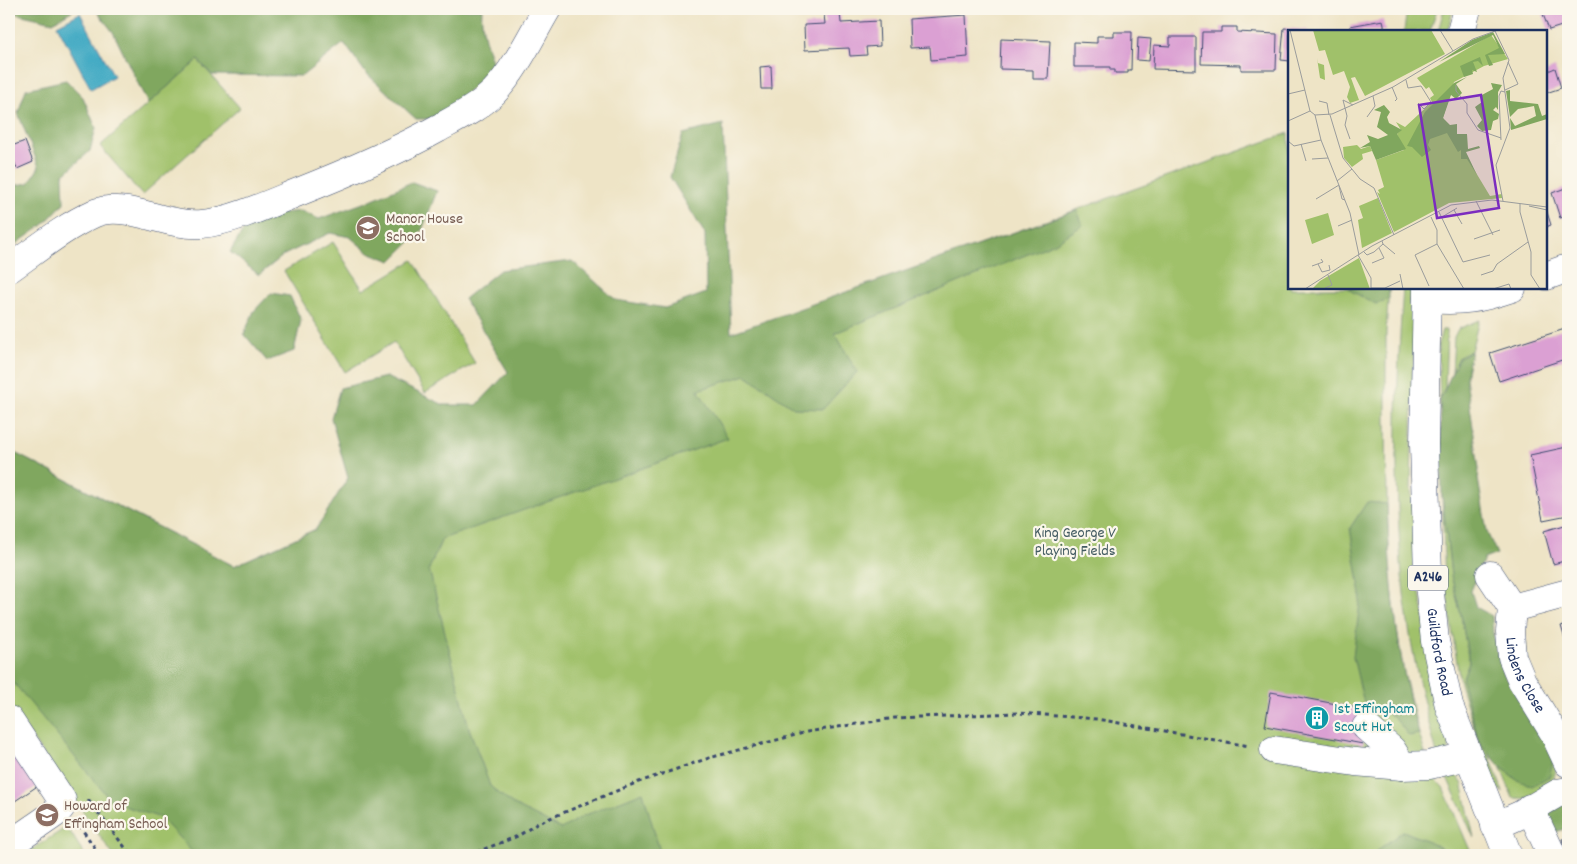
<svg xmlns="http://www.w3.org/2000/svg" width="1577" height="864" font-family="Dekko,sans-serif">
<rect width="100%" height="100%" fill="#fbf7ec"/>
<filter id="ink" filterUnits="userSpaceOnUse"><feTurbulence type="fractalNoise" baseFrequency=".02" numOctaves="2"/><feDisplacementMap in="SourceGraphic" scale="10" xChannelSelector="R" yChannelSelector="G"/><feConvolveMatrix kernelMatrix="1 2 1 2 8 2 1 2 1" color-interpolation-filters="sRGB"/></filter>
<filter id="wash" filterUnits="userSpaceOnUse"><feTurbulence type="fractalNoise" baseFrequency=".0096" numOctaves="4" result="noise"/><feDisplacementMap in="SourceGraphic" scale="20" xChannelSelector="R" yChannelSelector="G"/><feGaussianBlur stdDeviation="1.12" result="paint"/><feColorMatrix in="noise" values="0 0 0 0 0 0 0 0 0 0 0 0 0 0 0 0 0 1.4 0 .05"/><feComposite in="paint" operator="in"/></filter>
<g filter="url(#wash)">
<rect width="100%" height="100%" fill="#eee4c6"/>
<path fill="#a0c16a" stroke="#5e7864" d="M1407,9H1437L1430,31H1404Z
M1444,9H1453L1448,31H1438Z
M198,60L240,108L142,195L100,146Z
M1289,133L1290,288H1389L1386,331V420L1387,504L1390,571L1397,630L1403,669L1419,734L1432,776L1443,787L1472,855H113L9,705V450L234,566L396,493L918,267Z
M333,242L363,290L413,260L475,363L425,393L394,342L345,372L284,271Z
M1403,288H1415L1411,489L1420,594L1450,744L1448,753L1437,754C1421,696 1408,636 1402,576C1394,480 1396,383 1403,288Z
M1479,320L1471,351L1459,357L1452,373L1454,337L1458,329Z
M1442,330H1447L1445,387L1440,400L1438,344Z
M1442,495L1451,575L1461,615L1469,662L1462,680L1479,742L1488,752L1503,792L1491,784L1460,683L1445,582Z
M1554,754C1560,774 1551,793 1530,798C1525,799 1518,798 1513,798L1500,766L1517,780Z
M1451,774L1456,775L1462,782L1474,838L1446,775Z
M67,827L85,855H23Z"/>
<path fill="#80a75e" stroke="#4e6b5e" d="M9,9H75L53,22L9,12Z
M95,9H482C480,28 488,49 494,67L439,119H416L365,72L344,43L302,76L212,75L198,60L148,104L113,32Z
M66,80L83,97L96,128L90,151L63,175L64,203L43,225L13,246L9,240V186L29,183L39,167L18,113L26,89Z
M723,124L731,333L1077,210L1083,225L1055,243L835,333L857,372L823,409L794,408L746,375L698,390L728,438L442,539L429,569L469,728L490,786L512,804L561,829L583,816L643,792L661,855H195L161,818L112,802L9,677V450L234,566L316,529L348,478L331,418L340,388L386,377L444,405H477L508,372L464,299L500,270L572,261L616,300L665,308L706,293L705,234L670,177L683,134Z
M412,182L437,191L422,230L391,261L368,252L350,237L330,233L284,255L259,275L230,252L252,216L301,211L319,219L366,202Z
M1349,288H1389V299L1376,304L1351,291Z
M271,293L290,296L301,320L294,351L267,361L244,334L254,311Z
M1471,351L1466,378L1479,469L1478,479L1487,532L1497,554L1484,559L1471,591L1476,607L1492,616L1493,633L1504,674L1554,754L1550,776L1532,786L1517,780L1500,766L1479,742L1462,680L1469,662L1461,615L1451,575L1442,495L1440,400L1459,357Z
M1367,502L1387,504C1389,559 1393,613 1403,667C1407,690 1413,712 1419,734L1409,736L1393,716L1364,703L1353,657L1361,595L1350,528Z
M1568,799V828L1555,832L1546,810Z
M1403,831L1433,843L1451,855H1375V852Z"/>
<path fill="#45abc4" stroke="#306d91" d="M80,13L114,76L91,89L57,25Z"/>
<g id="blocks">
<path fill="#dba0d3" d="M1541,9H1568V24L1549,30Z
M840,13L841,23L879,21L880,46L866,47L867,55L850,56L849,48L805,50L804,25L825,24L824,14Z
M966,15L968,57L931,60L930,47L910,48L909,19Z
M1383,20L1385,31H1351L1350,26Z
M1221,27H1237V32L1277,34L1276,70H1241V65L1201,64L1202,32H1221Z
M1284,28L1308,30V31H1290V61L1281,60Z
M1114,32H1132L1131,70H1128V73H1115V70H1110V67H1074V42L1097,43V36H1114Z
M1170,37H1196V70L1153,69L1154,45L1170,46Z
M1138,38L1151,39L1149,61L1137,60Z
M1001,39L1050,41L1048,79H1033V70L1000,69Z
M771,66L772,89H761L760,67Z
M1555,68L1561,88L1546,93V72Z
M25,141L33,162L17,169L9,147Z
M1568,187V216L1560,218L1552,193Z
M1546,209L1551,225L1546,227Z
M1568,328V358L1499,381L1490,353Z
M1567,447L1568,481L1565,482L1568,496V515L1543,520L1530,455Z
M1568,524V560L1553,564L1544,531Z
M1568,624V649L1561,626Z
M1271,692L1369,710L1363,744L1265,726Z
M9,732L42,783L9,805Z
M1568,838V855H1566L1562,839Z"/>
</g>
</g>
<g filter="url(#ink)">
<use href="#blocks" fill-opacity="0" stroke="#3b4a6e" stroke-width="1"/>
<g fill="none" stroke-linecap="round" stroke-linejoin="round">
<g stroke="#3b4a6e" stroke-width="29">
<g id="minor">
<path d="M9,269C36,250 64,227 95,213C105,209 117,209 128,211C152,215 178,226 202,224C231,221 269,204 296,193C344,174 392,154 437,129C457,118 478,108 494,92C516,69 531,36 547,9"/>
<path d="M1546,276L1568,268"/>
<path d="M1427,299C1462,302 1479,299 1512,288"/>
<path id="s1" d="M1490,575L1512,608L1510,632L1512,657L1522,681L1554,733L1568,763"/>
<path d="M1512,608L1568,593"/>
<path d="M9,720L62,800L61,807L57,812L9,845"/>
<path d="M1366,727L1392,750L1402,766"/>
<path d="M1274,750L1355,762L1402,766L1429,765L1468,756"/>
<path d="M1530,808L1552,855"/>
<path d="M1495,826L1520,815L1558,793L1568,791"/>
</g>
</g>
<g stroke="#3b4a6e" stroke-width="29">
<g id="major">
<path d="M1461,31L1467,9"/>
<path id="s2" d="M1427,288L1424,444L1428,574L1435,641L1449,706L1508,855"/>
</g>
</g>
<path stroke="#3b4a6e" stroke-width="3" stroke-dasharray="4 4" stroke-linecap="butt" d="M88,800L131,855
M79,825L100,855
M469,855L518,836L538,823L636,783L709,758L807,732L895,718L1018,713L1097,719L1249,746"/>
<use href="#minor" stroke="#fff" stroke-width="28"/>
<use href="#major" stroke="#fff" stroke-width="28"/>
</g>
</g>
<defs>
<g id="school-disc" transform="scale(1.25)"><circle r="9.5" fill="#8d6e63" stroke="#fbf7ec"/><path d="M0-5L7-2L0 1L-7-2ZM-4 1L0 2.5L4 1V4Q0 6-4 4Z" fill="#fff"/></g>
<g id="building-disc" transform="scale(1.25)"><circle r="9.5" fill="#0f9aa8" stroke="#fbf7ec"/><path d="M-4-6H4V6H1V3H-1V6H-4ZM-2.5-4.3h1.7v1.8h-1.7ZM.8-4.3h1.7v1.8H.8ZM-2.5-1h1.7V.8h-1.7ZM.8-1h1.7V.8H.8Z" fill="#fff"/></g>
</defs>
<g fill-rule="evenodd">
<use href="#school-disc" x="368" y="228"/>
<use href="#building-disc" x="1317" y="718"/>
<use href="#school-disc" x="47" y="815"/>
</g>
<g text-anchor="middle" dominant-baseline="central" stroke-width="4.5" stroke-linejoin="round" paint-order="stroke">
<rect fill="#fbf7ec" stroke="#5e6b89" stroke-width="1" x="1408" y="565.5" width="40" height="25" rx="4"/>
<g font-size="15" font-weight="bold" fill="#1b2f5e">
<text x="1428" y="578">A246</text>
</g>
<g font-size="16" fill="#785e54" stroke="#fbf7ec" text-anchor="start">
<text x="386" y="219">Manor House<tspan x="386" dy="18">School</tspan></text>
<text x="64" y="806">Howard of<tspan x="64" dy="18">Effingham School</tspan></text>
</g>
<g font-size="16" fill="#435b62" stroke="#fbf7ec">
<text x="1075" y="533">King George V<tspan x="1075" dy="18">Playing Fields</tspan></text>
</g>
<g font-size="16" fill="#1b2f5e" stroke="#fbf7ec">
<text stroke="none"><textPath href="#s2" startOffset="365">Guildford Road</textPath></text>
<text stroke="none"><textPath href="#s1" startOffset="110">Lindens Close</textPath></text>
</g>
<g font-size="16" fill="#0d838f" stroke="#fbf7ec" text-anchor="start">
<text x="1334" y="709">1st Effingham<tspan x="1334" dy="18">Scout Hut</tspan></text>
</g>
</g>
<g transform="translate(1288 30)">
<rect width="259" height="259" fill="#eee4c6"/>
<path d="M25,0H143L157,24L77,66L67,47L63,48L71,70L62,73L59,67L62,57L56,41L45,45L37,20L31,21ZM203,5L220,29L196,36L166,52L155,88L202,166L214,164V168L161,173L106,202L89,162L92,164L90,160L96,157L88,130L116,120L109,104L113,100L108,92L117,97L144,72L142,68L146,65L141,57L138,59L129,48ZM29,28L30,33L36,35L37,50L32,48ZM69,115L73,119L82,116L84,121L74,124L75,129L64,137L56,128L55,117ZM90,168L104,203L74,218L70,190L75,188L71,176ZM40,183L46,205L24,214L17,190ZM71,228L82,259H24L32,251Z" fill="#a0c16a"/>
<path d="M205,2L217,24L200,25L205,35L201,36L197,25L211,18L205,5L151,32L184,10ZM192,27L195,36L190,31L185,32L189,42L184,40L185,44L176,47L172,36ZM179,47L168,54L174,63L168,69L163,65L155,88L162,95L169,94V104H179L180,119L191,116L192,118L178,122L189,145L179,129H173V120L170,122L159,103L142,109L140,115L143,120L134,127L124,117L119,116L137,82L166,53ZM203,53L214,55L210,62V80L208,77L205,80L211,84L210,89L205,91L203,100L194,101L189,96L194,90L187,77L194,72L192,66L205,59ZM222,60V71L250,74L254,86L259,84V89L223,100L222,88L227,96L248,86L246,76L230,79L222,87L218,61ZM96,75L102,82L99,87L101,93L114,100L109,104L118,119L88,130L82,116L72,118L82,112L79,105L90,109L100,105L89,97L93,82L86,80Z" fill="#80a75e"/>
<path fill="none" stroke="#9a9c9c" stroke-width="1" d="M2,0L22,81L27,85M152,0L165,21M207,1L221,30L215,48L222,98L208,135L215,171M118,50L120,58L133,56L143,72L136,79L130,73M168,55V61L179,74V83L190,100L213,108M104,57L109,69L107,71M217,60L230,54L220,32M0,64L17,60M31,71L39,73L41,85M27,85L44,84L105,57L185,9L210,0M27,85L33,110L62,183L71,225M42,85L55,128L72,149L86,158L106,205M79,87L87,76L85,66M0,91L22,81M62,109L57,95L59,86L55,70L65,75M213,110L211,66L213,61L217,62M0,111L6,116L33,110M13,114L18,131M24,129L40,128M49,151L64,139M51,156L54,169L57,170M28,169L51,155M188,171L205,205M232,174V182L243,222V245L252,259M241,176L259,180M166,180L174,194M151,182L175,232L202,225M143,187L149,200V214L176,259M154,187L169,178M50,196L64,190M186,209L212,200M95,214L107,224M76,222L79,225L86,222L95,214L94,211M70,225L83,248V259M84,233L96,228L91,218M30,234L34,242L42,240L41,235M24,236L35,232L33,229M112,244L115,259M193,245L205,241L209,234L240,212M141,256L127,225L149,214M37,258L44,255L40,245M83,258H97L112,251M17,259L84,216L163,175L204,170L259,177M205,259L221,254L223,259"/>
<path fill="#7b2cbf" fill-opacity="0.15" stroke="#7b2cbf" stroke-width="2.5" d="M193,65L211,178L149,188L131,75Z"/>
<rect width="259" height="259" fill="none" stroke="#1b2f5e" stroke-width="2.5"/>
</g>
<rect width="1577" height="864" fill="none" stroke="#fbf7ec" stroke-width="30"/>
</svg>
